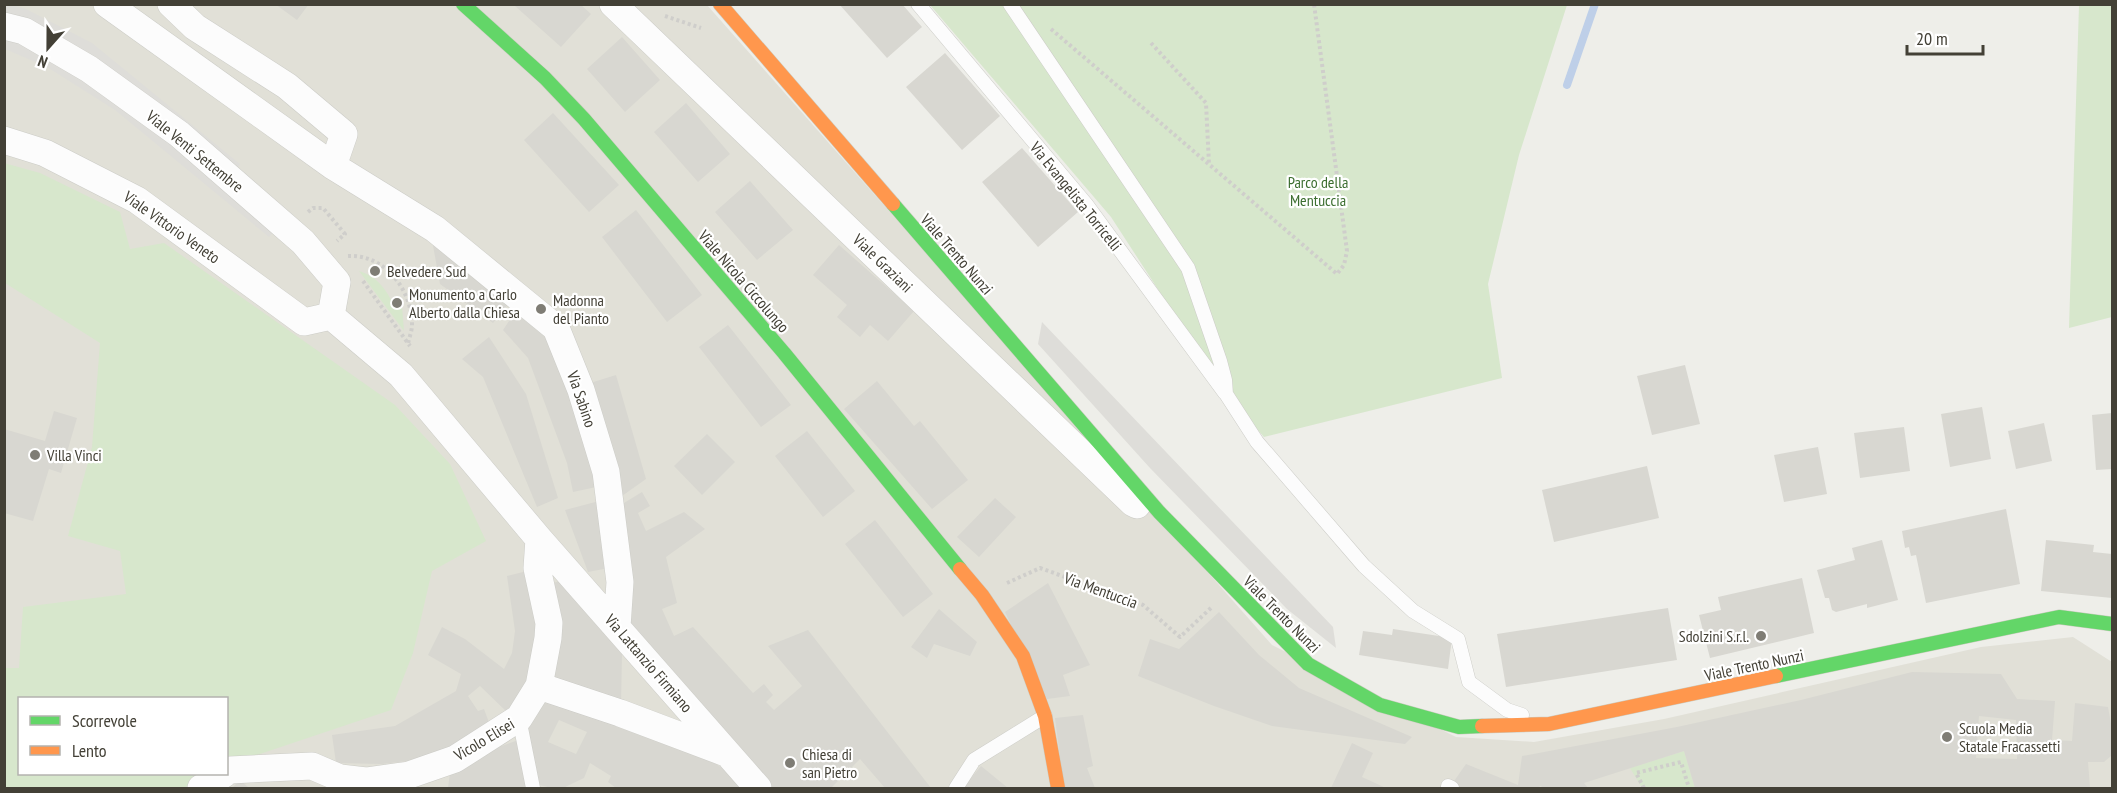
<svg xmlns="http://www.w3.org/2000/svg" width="2117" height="793" font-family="'PT Sans Narrow',sans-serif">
<rect width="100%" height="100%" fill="#eeeee9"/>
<path fill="#e1e0d7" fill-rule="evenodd" d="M5,5H707L1272,645L1456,737L1534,742L1664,719L1981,647L2073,637L2112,662V788H5ZM20,698H226V774H20Z"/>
<path fill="#d7e7cc" d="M930,5H1567L1519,155L1488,284L1502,378L1264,437L1226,394L1111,217Z
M2079,5H2112V317L2069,328Z
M4,163L40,173L120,212L130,249L164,243L395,405L450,464L486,541L432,571L413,653L391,710L227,765L226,698H20V774H208L184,788H5V668H19L23,607L126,594L120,551L68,536L92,447L100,343L5,283Z
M359,271C378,277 387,290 395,308L402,306L404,331Z
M1684,751L1695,788H1642L1630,768Z"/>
<path fill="#deddd9" d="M4,5H13L26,9L92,43L240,164L231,179L281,224L269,237L115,110L47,67L5,49Z
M1042,322L1333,627L1336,648L1287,609L1150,468L1038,344Z"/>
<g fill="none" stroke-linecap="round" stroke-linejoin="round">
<path stroke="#becfe8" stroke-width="8" d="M1567,85L1595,4"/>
</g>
<path fill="#d8d7d1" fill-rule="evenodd" d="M275,4H309L297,20Z
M516,4H580L591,14L561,47L515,6Z
M839,4H902L922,27L887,58Z
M622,37L660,80L625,112L587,69Z
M945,53L1000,116L962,150L906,87Z
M686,103L730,154L698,182L654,132Z
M553,113L619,185L589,212L524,140Z
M1022,148L1078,212L1038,247L982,182Z
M750,181L793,230L757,260L715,212Z
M636,210L702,295L667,322L602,237Z
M432,240L510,302L493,323L440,284Z
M839,245L914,311L888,341L870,325L860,337L837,317L847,305L813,275Z
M517,309L548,340L583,423L601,486L573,492L567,463L528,358L503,330Z
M728,325L791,405L761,427L699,347Z
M489,337L526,394L558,498L537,507L483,377L462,359Z
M1685,365L1700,424L1652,435L1637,376Z
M616,375L646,479L622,496L587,384Z
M877,381L914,426L920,421L968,480L932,509L844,409Z
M1982,407L1991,459L1950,467L1941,414Z
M54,411L77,418L61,473L49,469L33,521L4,513V429L45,441Z
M2112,413V469L2096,470L2092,415Z
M2044,423L2052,461L2016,469L2008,431Z
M1904,427L1910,471L1860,478L1854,433Z
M807,431L855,491L823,517L775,456Z
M707,434L735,462L702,495L674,466Z
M1818,447L1827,494L1784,502L1774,455Z
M1647,466L1659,518L1554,542L1542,490Z
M642,492L650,506L638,513L646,531L684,512L705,529L666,557L677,603L662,609L674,636L693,627L753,693L764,684L773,695L766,702L774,710L802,686L768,646L808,630L931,788H885L860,759L831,788H772L628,624L619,506Z
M995,498L1016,517L979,557L957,537Z
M603,500L614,567L588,572L565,510Z
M2006,509L2020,584L1926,603L1916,555L1911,556L1909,547L1905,548L1902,531Z
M875,520L933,594L903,617L845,544Z
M1882,540L1898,600L1867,608V604L1836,612L1832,610L1829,598H1825L1817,570L1855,560L1852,548Z
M2046,540L2094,545L2093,552L2112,554V598L2041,591Z
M531,570L544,637L529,688L509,714L480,686L468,696L478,711L484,709L491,728L431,758L382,764L336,763L332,735L395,726L456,691L461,674L428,655L442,627L465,639L504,669L512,653L515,631L507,576Z
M1802,578L1814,633L1710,658L1699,615L1721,610L1718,597Z
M559,581L622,654L621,704L545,679L546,586Z
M1048,583L1090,665L1063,675L1070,696L1047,699L1005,612Z
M1668,608L1677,660L1506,687L1497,634Z
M939,609L977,642L970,656L934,644L927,658L911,647Z
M1219,612L1259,655L1299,688L1412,737L1405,744L1272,726L1214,706L1138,676L1150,639L1179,649Z
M1393,629L1452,638L1448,669L1359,655L1363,631L1392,635Z
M1912,672L2001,674L2017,699L2055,701L2052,740L2072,741L2075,703L2108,707L2112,729L2111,756L2104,762H2088L2090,788H1695L1684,751L1584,783L1588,788H1545L1540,786L1539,788H1460L1452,784L1466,764L1518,785L1522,756L1677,727L1801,700ZM1979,716L2016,720L2017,759L1976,758Z
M546,702L633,722L715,763L740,781L747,788H616L608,782L611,776L590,763L584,778L563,788H552L535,784L523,725ZM559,720L587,732L576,754L548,742Z
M1083,715L1093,766L1087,768L1095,788H1064L1055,718Z
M521,739L530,788H448L451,765Z
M1352,743L1373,753L1362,777L1386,788H1331Z
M981,766L1008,788H963Z
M240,780L249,788H232Z"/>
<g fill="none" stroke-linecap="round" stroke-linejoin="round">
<g stroke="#ccccc7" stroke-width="15">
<path id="lane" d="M918,4L1086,204L1225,393
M1010,4L1188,268L1220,361L1225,380L1226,394L1257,442L1364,566L1413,611L1458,639L1469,682L1507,710L1522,715
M519,718L533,788
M956,788L974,760L1045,716
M1448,788V786L1452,788"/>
</g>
<g stroke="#ccccc7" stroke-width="28">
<path id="street" d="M107,4L333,166L435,229L556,328L581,390L606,472L620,582L617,627
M171,4L195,27L287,86L344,134L333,166
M613,4L1133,503L1137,505
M4,26L24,31L89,69L179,134L303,242L337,282L331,316
M4,140L45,153L137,200L304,322L331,316
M331,316L401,375L539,539L758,788
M539,686L620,713L726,753
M226,772L230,770L312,766L340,778L366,781L409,775L455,759L519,718L539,686L548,638L549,623L537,568L539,539
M201,788L224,774"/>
</g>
<g stroke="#ccccc1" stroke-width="15">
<path id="fast" d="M463,4L545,78L584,119L784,353L960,569
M893,204L1159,512L1308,664L1380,705L1459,727L1482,726
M1776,676L2059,617L2112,624"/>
</g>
<g stroke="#ccccc1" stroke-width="15">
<path id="slow" d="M720,4L893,204
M960,569L982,595L1023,656L1045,716L1058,788
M1482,726L1549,724L1776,676"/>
</g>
<path stroke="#cfcecb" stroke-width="4" stroke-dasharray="3 3" stroke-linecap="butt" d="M665,16L701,28
M1051,29L1337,274L1344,265L1347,251L1314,4
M1151,43L1206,103L1209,164
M308,212L313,208H323L345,234L337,241
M348,256C385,254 412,290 412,325C412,331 409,338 408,344
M363,281L410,346
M1007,583L1040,568L1143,605L1180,637L1212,607
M1644,788L1636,773L1681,762L1689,788"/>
<use href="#lane" stroke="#fcfcfc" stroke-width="14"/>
<use href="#street" stroke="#fcfcfc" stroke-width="27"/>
<use href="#fast" stroke="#63d668" stroke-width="14"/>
<use href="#slow" stroke="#ff974d" stroke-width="14"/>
</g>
<g fill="#7f7d75" stroke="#fff" stroke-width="2">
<circle cx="375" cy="271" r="6"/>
<circle cx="397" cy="303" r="6"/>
<circle cx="541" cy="309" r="6"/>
<circle cx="35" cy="455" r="6"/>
<circle cx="1761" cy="636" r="6"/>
<circle cx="1947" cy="737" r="6"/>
<circle cx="790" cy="763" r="6"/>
</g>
<g text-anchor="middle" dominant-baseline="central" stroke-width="4.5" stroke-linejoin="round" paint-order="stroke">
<g font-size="16" fill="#434036" stroke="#fff">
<text transform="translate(195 151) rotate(39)">Viale Venti Settembre</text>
<text transform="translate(1076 196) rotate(51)">Via Evangelista Torricelli</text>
<text transform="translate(172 227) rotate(35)">Viale Vittorio Veneto</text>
<text transform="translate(957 254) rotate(49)">Viale Trento Nunzi</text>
<text transform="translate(883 263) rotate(44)">Viale Graziani</text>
<text transform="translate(744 281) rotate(49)">Viale Nicola Ciccolungo</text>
<text transform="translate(582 399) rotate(71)">Via Sabino</text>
<text transform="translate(1101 590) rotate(20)">Via Mentuccia</text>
<text transform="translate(1282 614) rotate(45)">Viale Trento Nunzi</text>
<text transform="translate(649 663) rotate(49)">Via Lattanzio Firmiano</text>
<text transform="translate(1754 665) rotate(-12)">Viale Trento Nunzi</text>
<text transform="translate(484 739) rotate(-31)">Vicolo Elisei</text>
</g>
<g font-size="16" fill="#3c6e30" stroke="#fff">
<text x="1318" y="182">Parco della<tspan x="1318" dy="18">Mentuccia</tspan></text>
</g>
<g font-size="16" fill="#434036" stroke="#fff" text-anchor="start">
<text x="387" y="271">Belvedere Sud</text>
<text x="409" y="294">Monumento a Carlo<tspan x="409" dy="18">Alberto dalla Chiesa</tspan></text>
<text x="553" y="300">Madonna<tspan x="553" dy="18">del Pianto</tspan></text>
<text x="47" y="455">Villa Vinci</text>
<text x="1749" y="636" text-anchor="end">Sdolzini S.r.l.</text>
<text x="1959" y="728">Scuola Media<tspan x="1959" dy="18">Statale Fracassetti</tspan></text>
<text x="802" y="754">Chiesa di<tspan x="802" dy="18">san Pietro</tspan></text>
</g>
</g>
<rect width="2117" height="793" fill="none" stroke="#434036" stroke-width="12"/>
<rect x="18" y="697" width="210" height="78" fill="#ffffff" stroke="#b4b3af" stroke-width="1.5"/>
<rect x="30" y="716" width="30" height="9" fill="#63d668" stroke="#b4b3af" stroke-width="1.5"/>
<text x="72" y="727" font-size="18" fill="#434036">Scorrevole</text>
<rect x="30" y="746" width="30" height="9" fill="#ff974d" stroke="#b4b3af" stroke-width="1.5"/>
<text x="72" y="757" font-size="18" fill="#434036">Lento</text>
<g transform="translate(48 48) rotate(201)" stroke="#ffffff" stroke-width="4.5" paint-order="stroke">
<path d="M0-4.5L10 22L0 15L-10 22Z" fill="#434036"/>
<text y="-9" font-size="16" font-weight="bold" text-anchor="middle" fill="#434036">N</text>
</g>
<path d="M1907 45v9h76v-9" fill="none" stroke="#434036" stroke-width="3"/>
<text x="1916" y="45" font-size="18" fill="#434036" stroke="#ffffff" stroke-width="4.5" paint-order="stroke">20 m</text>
</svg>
